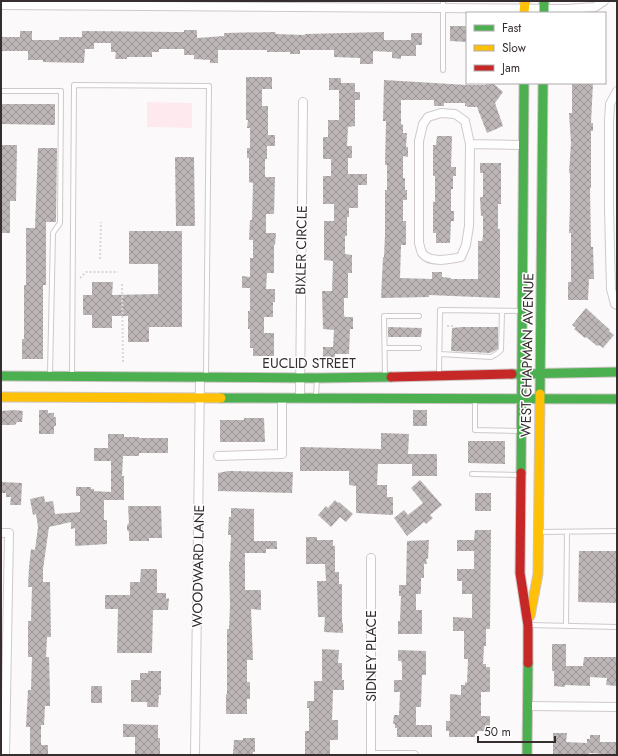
<svg xmlns="http://www.w3.org/2000/svg" width="618" height="756" font-family="Jost,sans-serif">
<defs>
<pattern id="building-cross-hatch" width="8" height="8" patternUnits="userSpaceOnUse"><rect width="8" height="8" fill="#bcb6b7"/><path d="M0 0l8 8M0 8l8-8" fill="none" stroke="#9a9495"/></pattern>
</defs>
<rect width="100%" height="100%" fill="#fcf9fa"/>
<path fill="#feeaee" d="M147,102L192,103V128L147,127Z"/>
<path fill="url(#building-cross-hatch)" d="M450,26H467V42L450,41Z
M184,30H197V38L224,36V33L275,32L276,34L305,35V34L384,32V40H411V33H422V45H416V56H401V59L392,58V52L373,51V64H360V58L334,57V50H300V54H290V52H267V50H218V63H210V60L194,59V55H184V49H159V52H152V57H127V59H115L116,52H111V43H94V49H85L84,63L43,62V60H28V51H1V37H20V31H32V40H59V37H82V31L177,32H184Z
M246,77H272V89H262V106H268V135H275V146H267V159H265V177H275L274,214H266V233H276L275,245H274V273H267L266,289H275V302H273V317H264V333H274V356H253V348H250V329H248V311H250V288H242V276L250,277V258H253V240H249L250,220H252L253,183L249,182V158H247V148H250V128H247L248,120H246Z
M329,78H341V83H355V92H360V100H355V126L348,127L347,146H352V158H348V174H367V185H358V208H349V217H347V236H345V254L352,255V273H348V298H344V315L345,317H353V329H350L349,354H335V359H323V347H333L334,330L323,329L322,291H332L333,261L324,260V221H334V204H323V176H331V159H323V137H328V120H339V90H329Z
M384,80L467,85H486L487,83H493L503,92L495,103L503,126L487,133L477,107H467V106H465V103H444V106H434V100H401V124L403,125V133H407L406,147H408V157L403,156V178H405V190H407V200H403V221H406V245H401L400,278L432,279V272H442V277L451,278V279H478V241H482L483,236V216H481L480,197H483V173H480V163H501V204H498V229H500V298L429,295V297L381,298L383,257H384L385,235V190H387V165H385L386,121H383Z
M572,83H593L591,123H593V131H591V188H590L591,247H593L594,279H589L588,300H568V282H571V233H569L570,207V173H569L571,143L569,113H572Z
M1,104H55V125L1,124Z
M437,136H452L451,167H456V176H453V189H451V211H454V221H451L450,243H436V233H433V202H435V176H433V145H436Z
M1,145H17L16,201H10V233H1Z
M38,148H57L56,222H46V285H43V359H22V339H24V285H26V228H35Z
M175,157H194L195,226H176Z
M129,231H182V327H149V342H128V316H112V328H92V315H83V295H92V282H113L112,295L158,294V264H129Z
M586,308L610,330L609,331L614,335L603,348L599,345L597,346L586,337L585,338L574,329L576,328L572,325Z
M388,327L422,328L421,337H388Z
M462,327H498V349L490,353L451,351L452,328Z
M15,410L23,411L22,422H17L15,425H1V411Z
M39,410H48V413H54V417H56V426H54V434H39Z
M413,410H427V426H413Z
M244,418H264L265,442H220V420H244Z
M381,433L409,434L408,454H437V476H412V464H378L377,485H387V497H393V515L356,513V486L349,485V471H300V447L381,449Z
M108,434H124V437H139V438H168V453H139V456H123L122,476H124V500H104V520H107V544L75,546V528L71,529V522L49,527L43,569V582H50L51,637H47L46,657H49L50,692V706H45L44,725H41V745H48V755H30V727H26L28,690H31L32,657H28V621H31L32,587H28L29,567L31,549L35,550L38,527L36,514L33,515L30,499L44,496L45,502L53,501L55,514L80,512V496H76V487H91V489H94V491L111,492V461H94V448H108Z
M468,441H505V464L468,463Z
M228,471L293,472L292,493L218,491V473Z
M420,480L442,505L430,515L433,518L426,524L424,522L407,536L394,518L404,510L408,515L423,503L411,488Z
M1,482L22,483L21,505H10L11,497H6V493H1Z
M475,493H491V511H475Z
M335,500L338,503L339,502L353,514L346,522L340,517L331,527L318,515L326,506L328,508Z
M128,506H161L162,538H149V541H129V532L127,530V525L129,523Z
M231,508L254,509V541H277V549H266V553H245V590H261V610L251,609L253,660H247V682H250V699H247V714H226V694H227V629H229L230,606L229,562H230L231,535H228L229,517H231Z
M475,530H491L490,629H486V646H484L483,664H486V667H490V692H481V716H490V731H478L477,734H475V737H449V731H446V721H450V694L461,695V685H465V682L467,683L468,659H464V631H453V617L472,618V594H462V581H457V569H474V551H457V540H474Z
M306,537H317V540H333V546H335V572H339V584H342V623H343V633L324,632L325,617H318L317,581H326L325,564H306Z
M429,540L428,559H426L427,564H424V578H421V594H416V610H422V634H398V621H400L401,596H399V585H406L407,541Z
M579,551H617V603L578,602Z
M141,569H157V593H166V599L169,598L168,610H153L152,653H117L118,609H105V595H130V582H140Z
M552,644H566V666H583L584,657H617V686L606,685L607,678L590,677V686L565,685V687L554,686V671H552Z
M322,649L339,650L338,663H342V680H344V690H333L332,720H338V740H330V755H305V731H309V708H307V701H314V681H322Z
M398,650L426,651V675H422L421,707H416V725H432V737H397V728H395V724H393L394,715H399L400,692H394V680H402V663L401,661H398Z
M148,671H161V695H159L158,707H147V702H131V680H140V673H148Z
M91,686H102V703H91Z
M123,724L158,725V738H160V755H135V737H123Z
M553,733H567L566,742L587,743V739H590V735H600V742H617V755L589,753V755H553Z
M243,738H255V752H253V755H233L234,740H243Z"/>
<g fill="none" stroke-linecap="round" stroke-linejoin="round">
<g stroke="#cfc9cb" stroke-width="6">
<path id="lane" d="M443,1V70
M1,91H61L60,223L53,233L50,374
M385,348H419
M440,354L491,357L498,353L501,350L502,311
M72,374L74,85L209,86L206,375
M439,374L440,310L520,311
M385,376L384,316H419
M316,395L317,380
M475,401V430L519,431
M472,474L520,475
M540,532L617,531
M529,625L617,627
M566,626L567,532"/>
</g>
<g stroke="#cfc9cb" stroke-width="10">
<path id="street" d="M1,5L567,9L595,7L604,1
M617,91L610,104L609,121V208L611,289L615,304L617,305
M441,113L455,114L465,121L470,144L469,226L466,245L461,257C450,259 430,264 422,253C421,251 420,246 419,243V141L423,124L428,117Z
M470,144L524,145
M300,398L303,102
M218,456L282,454V398
M1,533H9L5,755
M371,558V755H414
M527,706L617,707
M195,755L200,377"/>
</g>
<g stroke="#cdc4c6" stroke-width="11">
<path id="fast" d="M544,1V13
M512,374L617,372
M1,376L317,378L391,377
M540,394L543,83
M221,398L617,399
M521,473L524,83
M527,755L528,663"/>
</g>
<g stroke="#cdc4c6" stroke-width="11">
<path id="slow" d="M524,13L525,1
M1,397L221,398
M530,616L538,574L540,394"/>
</g>
<g stroke="#cdc4c6" stroke-width="11">
<path id="jam" d="M391,377L512,374
M521,473L520,573L528,625V663"/>
</g>
<path stroke="#dad8d8" stroke-width="2" stroke-dasharray="2 2" stroke-linecap="butt" d="M100,259L101,222
M80,278L86,272H118
M122,284L123,364
M447,326H453"/>
<use href="#lane" stroke="#fffefe" stroke-width="4"/>
<use href="#street" stroke="#fffefe" stroke-width="8"/>
<use href="#fast" stroke="#4caf50" stroke-width="9"/>
<use href="#slow" stroke="#ffc107" stroke-width="9"/>
<use href="#jam" stroke="#c62828" stroke-width="9"/>
</g>
<g text-anchor="middle" dominant-baseline="central" stroke-width="3" stroke-linejoin="round" paint-order="stroke">
<g font-size="14" fill="#362d2f" stroke="#fff">
<text transform="translate(301 250) rotate(-89)">BIXLER CIRCLE</text>
<text transform="translate(527 355) rotate(-89)">WEST CHAPMAN AVENUE</text>
<text x="309" y="363">EUCLID STREET</text>
<text transform="translate(198 566) rotate(-89)">WOODWARD LANE</text>
<text transform="translate(371 656) rotate(-90)">SIDNEY PLACE</text>
</g>
</g>
<rect width="618" height="756" fill="none" stroke="#362d2f" stroke-width="4"/>
<rect x="466" y="12" width="140" height="72" fill="#ffffff" stroke="#afabac"/>
<rect x="474" y="25" width="20" height="6" fill="#4caf50" stroke="#afabac"/>
<text x="502" y="32" font-size="12" fill="#362d2f">Fast</text>
<rect x="474" y="45" width="20" height="6" fill="#ffc107" stroke="#afabac"/>
<text x="502" y="52" font-size="12" fill="#362d2f">Slow</text>
<rect x="474" y="65" width="20" height="6" fill="#c62828" stroke="#afabac"/>
<text x="502" y="72" font-size="12" fill="#362d2f">Jam</text>
<path d="M478 736v6h77v-6" fill="none" stroke="#362d2f" stroke-width="2"/>
<text x="484" y="736" font-size="12" fill="#362d2f" stroke="#ffffff" stroke-width="3" paint-order="stroke">50 m</text>
</svg>
